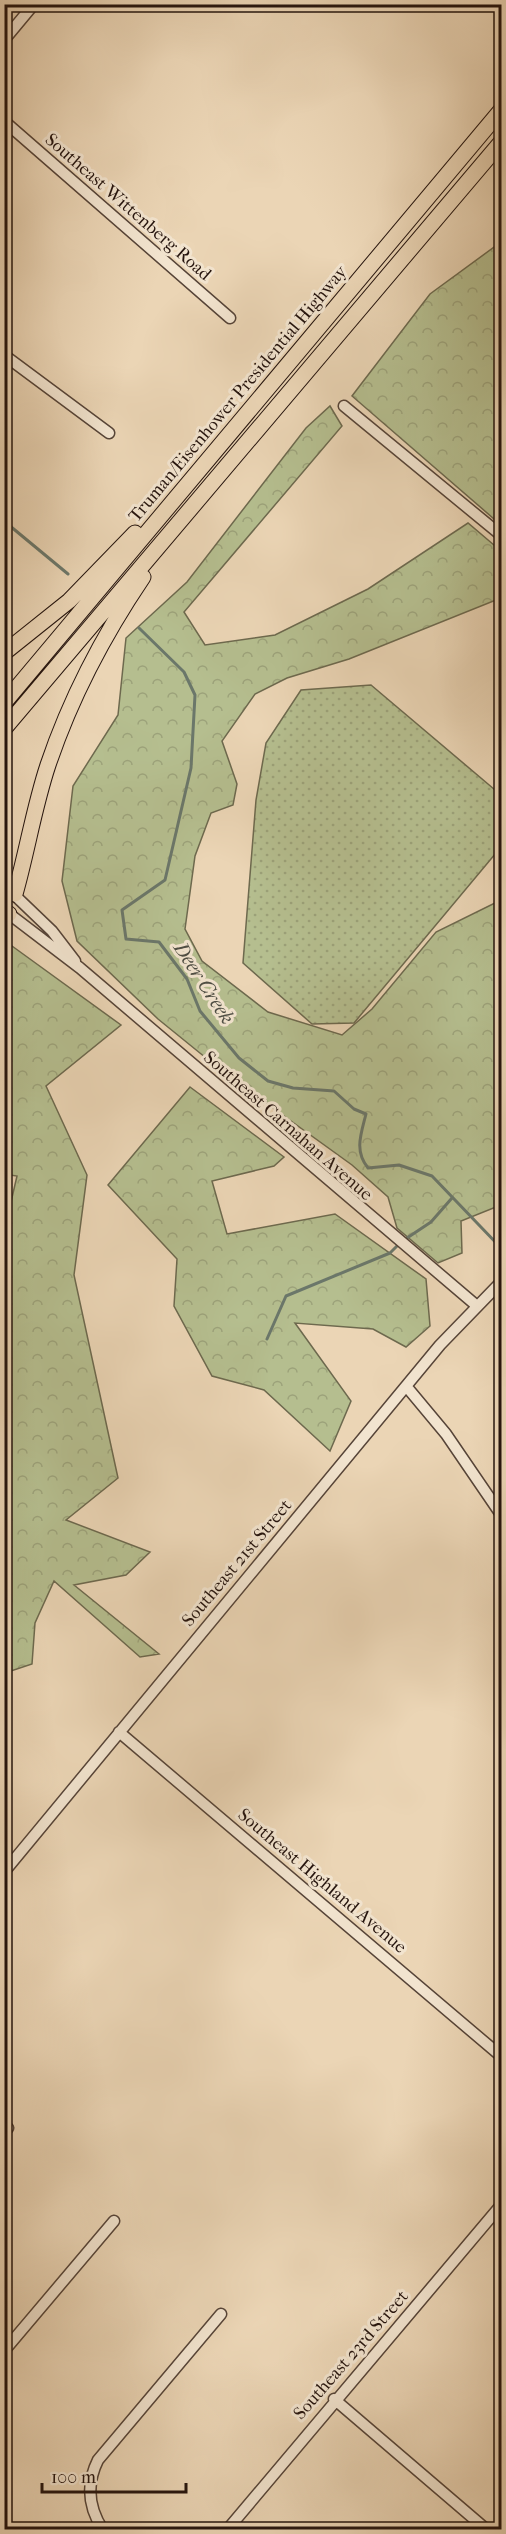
<svg xmlns="http://www.w3.org/2000/svg" width="506" height="2534" font-family="'IM FELL French Canon',serif">
<defs>
<pattern id="grass-dots" width="8" height="8" patternUnits="userSpaceOnUse" patternTransform="scale(1.5)"><rect width="8" height="8" fill="#b5be8f"/><path d="M2 2h.1M6 6h.1" fill="none" stroke="#9ca27a" stroke-width="1.8" stroke-linecap="round"/></pattern>
<pattern id="forest-crowns" width="20" height="18" patternUnits="userSpaceOnUse" patternTransform="scale(1.5)"><rect width="20" height="18" fill="#b5be8f"/><path d="M2 6a3 3 0 1 1 6 0M12 15a3 3 0 1 1 6 0" fill="none" stroke="#9ca27a"/></pattern>
</defs>
<rect width="100%" height="100%" fill="#ebd5b5"/>
<filter id="stains"><feTurbulence type="fractalNoise" baseFrequency=".00333" numOctaves="4"/><feColorMatrix values="0 0 0 0 .2 0 0 0 0 .09 0 0 0 0 .02 0 0 0 .5 -.17"/></filter>
<radialGradient id="worn" r=".72"><stop offset=".6" stop-color="#630" stop-opacity="0"/><stop offset="1" stop-color="#630" stop-opacity=".3"/></radialGradient>
<path fill="url(#grass-dots)" stroke="#6d694e" stroke-width="1.5" d="M371,685L501,795V847L354,1023L312,1024L243,963L256,800L266,743L301,690Z"/>
<path fill="url(#forest-crowns)" stroke="#6d694e" stroke-width="1.5" d="M501,242V525L352,396L430,294Z
M330,406L342,426L184,612L205,645L275,635L368,589L468,523L501,551V598L349,659L287,678L255,694L222,741L237,784L233,805L211,813L195,856L185,929L202,961L268,1012L342,1035L372,1009L436,932L501,900V1205L461,1221L462,1253L438,1263L397,1228L388,1197L352,1165L227,1075L158,1019L77,941L62,881L73,786L118,715L126,638L187,582L306,428Z
M12,946L121,1025L46,1086L87,1175L74,1275L118,1478L66,1520L150,1552L126,1575L74,1585L159,1654L140,1657L54,1581L35,1623L32,1664L5,1673L4,1232L17,1176L4,1174V951Z
M190,1087L284,1157L274,1166L212,1181L227,1234L335,1214L426,1279L430,1326L406,1347L373,1329L295,1323L351,1401L330,1451L264,1390L212,1376L174,1306L177,1259L108,1185Z"/>
<g fill="none" stroke-linecap="round" stroke-linejoin="round">
<path stroke="#6b776a" stroke-width="3" d="M4,521L68,574
M139,628L184,672L195,695L191,768L165,880L122,910L126,939L159,942L187,979L200,1011L239,1058L268,1081L293,1088L334,1091L354,1109L366,1114C361,1134 354,1151 368,1168L399,1165L432,1176L502,1249
M404,1240L431,1222L452,1198
M267,1339L286,1296L390,1253L399,1244"/>
<g stroke="#564438" stroke-width="13">
<path id="minor" d="M4,40L34,4
M4,121L230,318
M4,355L109,433
M344,406L502,536
M4,885L52,931L75,961
M4,910L80,968L477,1306
M406,1386L446,1434L502,1516
M119,1732L502,2057
M4,1872L440,1345L502,1281
M4,2133L8,2128
M4,2351L114,2221
M334,2399L487,2530
M103,2530C88,2507 86,2484 98,2460L221,2314
M227,2530L502,2204"/>
</g>
<g stroke="#25140e" stroke-width="17">
<path id="highway" d="M4,653L69,601L135,533
M4,703L502,109
M4,729L502,141
M15,894C27,852 34,807 48,765C71,697 103,636 143,577
M4,918L9,914"/>
</g>
<use href="#minor" stroke="#f2e4cf" stroke-width="10"/>
<use href="#highway" stroke="#ebd5b5" stroke-width="15"/>
</g>
<g text-anchor="middle" dominant-baseline="central" stroke-width="6" stroke-linejoin="round" paint-order="stroke">
<g font-size="18" fill="#25140e" stroke="#f2e4cf">
<text transform="translate(128 207) rotate(41)">Southeast Wittenberg Road</text>
<text transform="translate(238 394) rotate(-50)">Truman/Eisenhower Presidential Highway</text>
<text transform="translate(288 1126) rotate(41)">Southeast Carnahan Avenue</text>
<text transform="translate(237 1563) rotate(-50)">Southeast 21st Street</text>
<text transform="translate(322 1881) rotate(40)">Southeast Highland Avenue</text>
<text transform="translate(351 2355) rotate(-49)">Southeast 23rd Street</text>
</g>
<g font-size="20" font-style="italic" fill="#4e4e44" stroke="#f2e4cf">
<text transform="translate(204 983) rotate(57)">Deer Creek</text>
</g>
</g>
<rect width="506" height="2534" fill="none" stroke="#ebd5b5" stroke-width="24"/>
<rect x="6" y="6" width="494" height="2522" fill="none" stroke="#25140e" stroke-width="3"/>
<rect x="12" y="12" width="482" height="2510" fill="none" stroke="#25140e" stroke-width="1.5"/>
<path d="M42 2483v9h144v-9" fill="none" stroke="#25140e" stroke-width="3"/>
<text x="51" y="2483" font-size="18" fill="#25140e" stroke="#f2e4cf" stroke-width="4.5" paint-order="stroke">100 m</text>
<rect width="100%" height="100%" filter="url(#stains)"/>
<rect width="100%" height="100%" fill="url(#worn)"/>
</svg>
